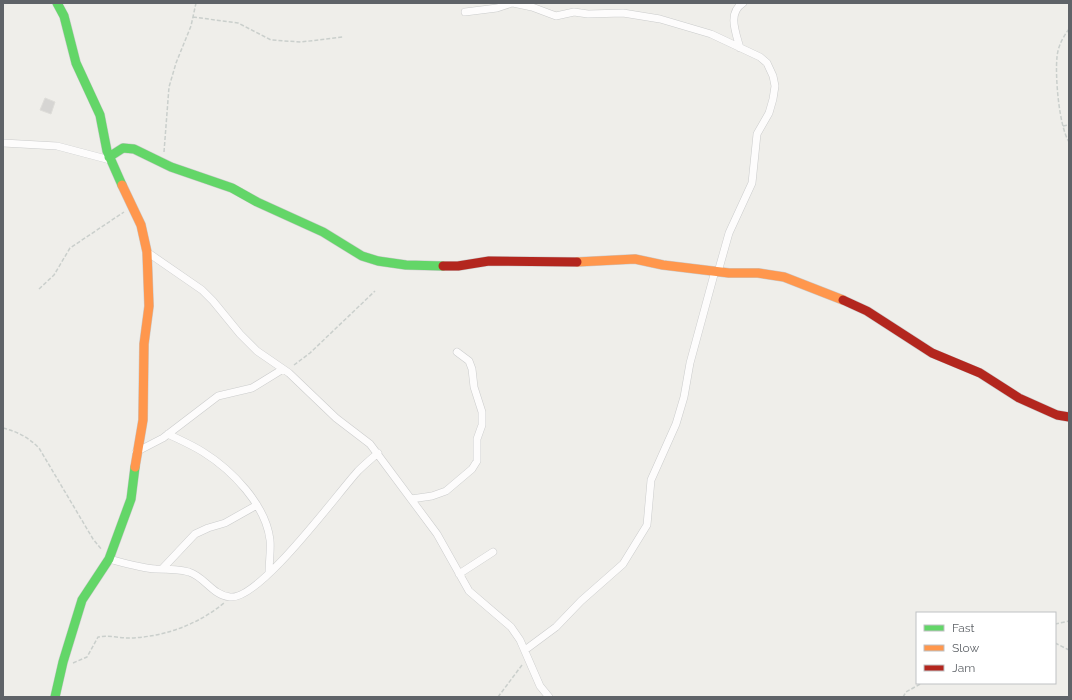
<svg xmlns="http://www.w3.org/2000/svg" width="1072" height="700" font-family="Raleway,sans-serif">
<rect width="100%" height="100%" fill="#efeeea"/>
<path fill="#d6d5d3" stroke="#deddd9" d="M45,98L55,102L51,114L40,110Z"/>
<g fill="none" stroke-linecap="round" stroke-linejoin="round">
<g stroke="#cbcccc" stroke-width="8">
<path id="street" d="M513,3L532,7L556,16L574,12L588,14L623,13L660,19L711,34L760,57L767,63L773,76L775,86L773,99L769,113L757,134L752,183L729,233L718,272
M465,12L497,8L512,3
M740,48C736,33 727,13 743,3
M3,143L57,146L110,160
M147,252L202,290L213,301L240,334L257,351L289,373L336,418L370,444L437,534L469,591L511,627L520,640L540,686L549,697
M168,434C180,440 192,445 203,452C232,470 266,505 270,540C271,551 269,562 269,573
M136,452L163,438L218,396L252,388L283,369
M411,499L432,496L446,491L472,469L477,461V439L482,425V412L474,387L472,369L469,361L457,352
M109,559C124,563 140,568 156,569C167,569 178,569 189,572C205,577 212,595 230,597C259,601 337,494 358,471C364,465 371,459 378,453
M162,569L195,534L208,528L225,523L257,505
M459,574L493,552
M525,650L556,627L581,601L623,564L647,525L651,480L676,424L684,397L690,363L715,271"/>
</g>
<g stroke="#cacacb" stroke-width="10">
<path id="fast" d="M57,3L64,16L76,63L100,115L107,151L122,185
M109,157L123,148L134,149L171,167L232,188L257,202L323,232L362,256L378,261L406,265L443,266
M55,697L63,662L82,600L109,559L131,499L135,467"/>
</g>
<g stroke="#cacacb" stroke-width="10">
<path id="slow" d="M122,185L141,225L147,252L149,306L144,344L143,420L135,467
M577,262L635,259L663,265L729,273H758L784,277L843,300"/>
</g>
<g stroke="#cacacb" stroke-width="10">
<path id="jam" d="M443,266H458L489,261L577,262
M843,300L867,311L932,353L980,373L1019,398L1057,415L1069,417"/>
</g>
<path stroke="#cacfcc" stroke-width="1.5" stroke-dasharray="4 2" stroke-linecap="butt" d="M193,17L238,23L271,40L301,42L343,37
M1069,29C1063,37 1058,46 1057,57C1055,77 1059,126 1069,142
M1063,126L1069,125
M164,152L169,87L176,63L191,26L196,3
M39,289L54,275L70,248L124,212
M294,365L310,353L375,291
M3,428C18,432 28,437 39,448L93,539L102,550
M1055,624L1069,621
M1055,643L1069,650
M73,663L87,657L98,637C108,635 119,638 129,638C164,637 197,625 224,603
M498,697L522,665
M903,697L906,692L922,683"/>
<use href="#street" stroke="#fdfcfc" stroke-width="7"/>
<use href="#fast" stroke="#63d668" stroke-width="9"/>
<use href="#slow" stroke="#ff974d" stroke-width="9"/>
<use href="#jam" stroke="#b3261e" stroke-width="9"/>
</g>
<rect width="1072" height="700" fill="none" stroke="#5f6368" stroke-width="8"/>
<rect x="916" y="612" width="140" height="72" fill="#ffffff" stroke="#bfc1c3"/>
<rect x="924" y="625" width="20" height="6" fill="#63d668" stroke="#bfc1c3"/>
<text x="952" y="632" font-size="12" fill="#5f6368">Fast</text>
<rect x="924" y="645" width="20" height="6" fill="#ff974d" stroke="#bfc1c3"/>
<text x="952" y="652" font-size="12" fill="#5f6368">Slow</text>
<rect x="924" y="665" width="20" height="6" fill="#b3261e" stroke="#bfc1c3"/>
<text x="952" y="672" font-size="12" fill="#5f6368">Jam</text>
</svg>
